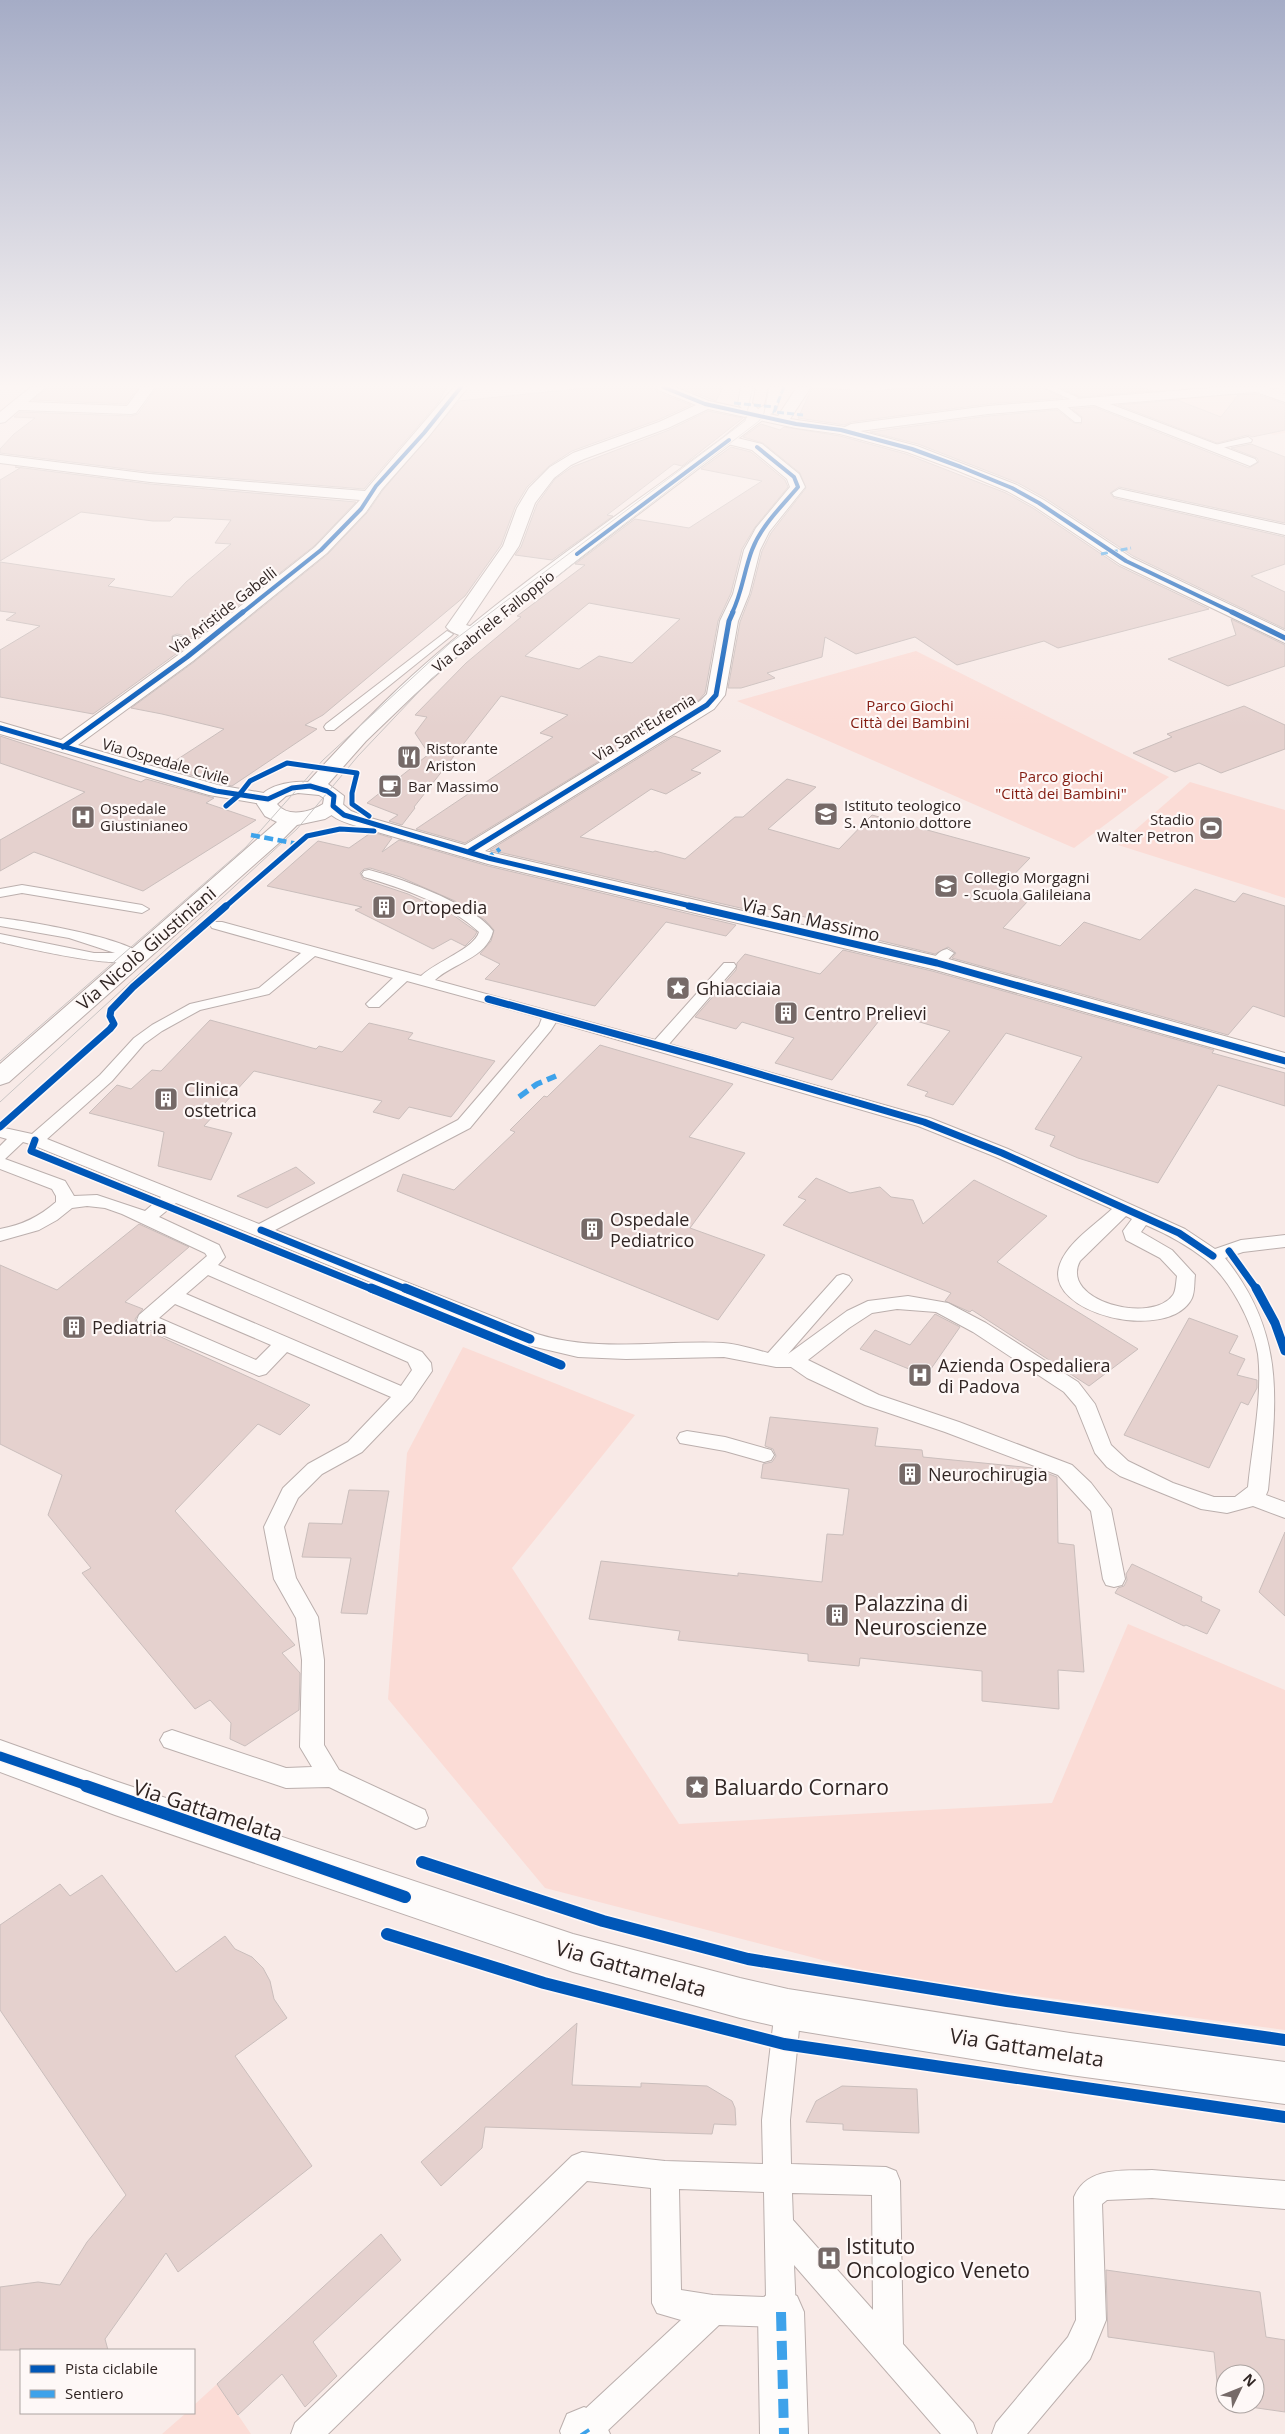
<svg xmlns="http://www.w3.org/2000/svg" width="1285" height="2434" font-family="'Open Sans',sans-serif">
<rect width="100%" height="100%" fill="#f8eae7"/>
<path fill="#fbdcd6" d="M1231,395L1285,415V433L1273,435L1266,431L1262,432L1174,399Z
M916,651L1169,777L1074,848L737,701Z
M1190,782L1285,810V898L1118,845Z
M463,1347L635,1415L512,1568L679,1824L1052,1803L1128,1624L1285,1690V2030L880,1975L545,1888L388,1699L407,1453Z
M217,2384L251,2434H162L186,2413H194V2405Z"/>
<path fill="#e5d1ce" stroke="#cabebc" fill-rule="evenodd" d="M48,387H139L126,404L33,400Z
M157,387H447L438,403L364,489L150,472L0,453V449L14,434L35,418L14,417L20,412L131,416L138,414Z
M596,387H654L657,392L691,405L658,420L572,451L549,466L527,487L515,507L501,545L465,596L323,715L305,725L317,729L232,786L164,768L224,729L162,714L131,708L194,662L328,554L367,513L383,490L459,401Z
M680,387H723L716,401Z
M918,387H1041L1063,398L988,404L851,422L845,425L798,418L812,388L871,391Z
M1059,387H1142L1152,391L1080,397Z
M1256,394L1285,404V430L1252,437L1248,435L1217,443L1118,405L1177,400L1221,417L1238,395Z
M1094,407L1249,468L1259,462L1257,458L1231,448L1251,444L1285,457V523L1119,487L1110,493L1114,498L1285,537V564L1251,576L1285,592V629L1133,556L1045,498L1018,483L918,444L870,432L988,416L1057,410L1074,423L1081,424L1082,417L1072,409Z
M708,411L743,418L682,466L674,464L607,515L613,516L552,560L515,555L521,547L537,504L555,479L572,467L669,430Z
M761,424L780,430L784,427L840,436L906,454L1006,493L1033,508L1119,566L1209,609L1058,648L1044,641L957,665L915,637L856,654L825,637L822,657L767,673L775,678L741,688H728L740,622L751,594L762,551L771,533L806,488L800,473L763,443L743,437Z
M731,447L751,452L785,480L788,487L755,527L742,549L731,593L718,621L705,693L699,700L465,843L416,829L553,737L540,733L568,715L501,696L414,807L415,808L402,825L389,821L398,815L367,803L429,754L415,733L427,717L415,715L466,663L521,617L517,616L585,565L575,564L635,519L689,528L762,481L701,469ZM589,603L605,606L680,619L632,663L599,656L579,669L525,656Z
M15,467H16L150,484L356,502L314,546L197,638L177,634L172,636V642L187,646L93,714L0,697V650L40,626L6,620L16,613L0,611V562L115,579L108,586L172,597L186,582L231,544L215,543L231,520L174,517L170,521H153L81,512L0,561V480L20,468Z
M1231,619L1285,645V666L1228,686L1168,659L1236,635Z
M1244,706L1285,725V749L1221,773L1199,763L1175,772L1133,753L1172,737L1167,734Z
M0,736L141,782L146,779L214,798L206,803L256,820L143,891L34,852L0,871V840L85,792L0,763Z
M674,736L721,751L691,770L701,773L666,794L651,789L580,837L653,852L655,851L685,859L735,817H743L787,779L816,787L768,829L839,849L872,815L1030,858L997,892L1028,901L1003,928L1060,946L1084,922L1140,940L1195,889L1235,902L1243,893L1285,906V1017L1253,1006L1228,1035L952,958L956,953L948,947L935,954L857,935L860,931L801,916L753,906L749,910L490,850Z
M372,832L392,838L382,852L399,840L488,866L736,925L726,936L666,922L595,1006L485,979L500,964L480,954L491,941L494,930L485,920L455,901L400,877L370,868L364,869L360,873L363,879L408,894L453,915L477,932L474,937L465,946L451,939L433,949L355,910L362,907L267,886L318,841L349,848Z
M843,950L932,971L1214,1050L1212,1053L1285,1073V1106L1218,1085L1158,1183L1078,1158L1050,1146L1055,1136L1035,1129L1082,1057L1006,1033L953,1105L925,1096L928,1092L907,1085L950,1031L886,1012L832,1080L775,1063L794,1038L742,1022L736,1029L695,1017L736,970L737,963L745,954L820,974Z
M210,1020L316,1049L319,1046L342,1052L369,1023L413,1033L408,1039L495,1061L451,1117L409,1107L399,1119L373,1112L382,1101L254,1071L204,1126L232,1133L211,1180L158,1166L164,1132L89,1113L117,1085L131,1089L152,1070L161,1071Z
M600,1045L733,1084L689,1137L745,1153L690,1228L765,1255L718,1320L397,1191L403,1174L454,1190L515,1132L510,1130L544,1096L547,1097Z
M296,1167L315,1183L267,1208L237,1196Z
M816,1178L850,1193L880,1187L891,1197L913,1200L923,1224L974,1180L1047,1216L997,1262L1138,1349L1089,1386L972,1310L970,1312L945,1301L951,1293L783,1225L806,1200L798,1197Z
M139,1224L189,1247L125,1302L143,1309L135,1319L137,1326L310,1405L280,1435L258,1424L175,1511L295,1645L282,1653L300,1673L299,1710L245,1746L230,1739L231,1723L210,1700L195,1709L82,1573L91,1568L48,1515L62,1475L0,1444V1265L57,1290Z
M935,1314L960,1327L926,1376L860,1349L875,1330L910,1345Z
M1189,1318L1238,1336L1229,1353L1245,1359L1237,1375L1257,1380V1388L1248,1405L1241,1402L1209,1468L1124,1435Z
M770,1417L878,1428L875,1446L922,1450L923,1457L1033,1468L1057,1477L1058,1543L1074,1545L1084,1672L1058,1670L1059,1709L982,1701V1671L860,1658L859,1666L808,1661V1654L678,1640L680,1631L589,1619L601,1561L738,1576V1573L822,1582L827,1534L843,1535L849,1489L761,1478L763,1464L772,1462L776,1456L773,1449L765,1446Z
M349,1490L389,1491L367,1614L341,1613L351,1558L302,1557L309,1523L342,1524Z
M1285,1532V1616L1259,1592Z
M1132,1564L1202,1597L1201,1601L1220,1610L1207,1634L1186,1625L1184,1626L1115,1593L1118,1588L1124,1586L1127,1580L1126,1574Z
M102,1875L176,1972L225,1936L235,1949L252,1957L263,1968L270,1981L274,1999L287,2018L235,2056L312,2166L178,2272L166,2253L105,2339L108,2350H0V2287L38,2282L60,2285L87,2242L126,2195L0,2010V1925L60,1884L70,1896Z
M577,2023L572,2085L641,2087V2083L707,2086L732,2101L735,2108L736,2125L714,2124L712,2134L485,2127L482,2148L441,2186L421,2162Z
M842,2086L917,2089L919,2133L843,2130V2124L806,2122L816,2101Z
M381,2234L401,2260L313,2342L337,2376L305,2407L282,2374L238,2415L217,2384Z
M1106,2270L1260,2292L1266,2337L1285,2340V2412L1229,2404H1255V2374H1225V2403L1219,2402L1214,2352L1108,2337Z"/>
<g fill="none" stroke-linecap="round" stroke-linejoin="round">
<g stroke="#bbafad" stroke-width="2">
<path id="lane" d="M1043,387H1054L1079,398L1072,400Z
M1285,387V393L1267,395L1263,392Z
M1055,402H1061L1081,418V422H1075L1055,406Z
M1248,437L1252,440L1251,442L1211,450L1207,447Z
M447,631L453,634L451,636L334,730H326L324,727L326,724Z
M177,636L206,642L208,644L202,647L173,641V637Z
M369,870C400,878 475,905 493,931C487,958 453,963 435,980L655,1040L724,963H734L736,966L734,969L669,1044L930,1118L1008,1149L1185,1229L1215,1249L1241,1240L1285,1235V1247L1243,1252L1225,1258C1285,1333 1277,1398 1268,1490L1266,1495L1285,1502V1518L1253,1506L1227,1513L1201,1509L1120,1476L1107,1467L1095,1453L1076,1406L1064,1392L973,1332L936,1312L897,1309L872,1313L849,1328L808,1360L879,1395L959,1422L1072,1465L1091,1483L1111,1509L1125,1579L1122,1585L1114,1587L1106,1585L1103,1579L1091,1511L1058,1475L945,1432L865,1405L807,1378L791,1367H776L724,1357L626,1359L578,1357L523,1344L176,1203L159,1217L219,1245L225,1257L218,1265L422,1352L431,1363L432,1371L412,1400L362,1452L322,1474L298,1498L284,1527L296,1578L318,1617L324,1660V1745L339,1770L425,1810L428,1818L425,1826L416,1829L329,1787L286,1788L164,1747L160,1740L164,1733L172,1730L286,1768L312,1767L300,1747L302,1660L296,1618L274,1579L264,1527L283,1488L308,1464L348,1442L391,1397L287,1352L266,1374L259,1376L139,1325L137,1320L139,1315L207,1256L205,1253L122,1214L105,1208L87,1206L72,1208L57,1220L39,1230L0,1241V1229C22,1225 39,1217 56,1202V1196L52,1189L0,1169V1146L7,1139L0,1137V1127L32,1134L100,1075L134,1038L152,1025L190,1004L259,988L301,953L212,928L210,925L212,922H222L421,976C437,961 474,949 479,932C449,904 402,888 364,877L362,874L364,871ZM315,956L393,978L369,1001L366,1004L369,1007H379L407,981L542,1018L539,1026L458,1120L259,1224L47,1139L112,1081L144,1044L162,1031L200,1010L269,994ZM556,1022L918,1126L996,1157L1112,1209C1095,1225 1068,1242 1060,1264C1041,1314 1170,1344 1192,1298C1195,1291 1194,1282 1195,1275L1172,1250L1141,1232L1146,1225C1167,1234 1187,1245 1205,1259C1230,1279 1253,1323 1258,1354C1263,1396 1252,1446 1248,1487L1235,1497H1214L1173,1483L1128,1461L1111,1445L1095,1404L1078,1382L986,1323L948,1303L908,1296L868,1301L847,1311L788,1354L849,1284L852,1280L849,1276L843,1274L837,1276L768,1353C753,1349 738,1344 723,1343C660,1340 598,1353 537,1334L275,1230L470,1128L551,1030ZM23,1142L30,1144L161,1197L145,1211L97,1195L74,1196L65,1181L5,1159ZM1126,1216L1132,1219L1123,1231L1126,1240L1160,1258L1177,1276C1176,1282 1176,1291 1173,1295C1152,1325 1059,1301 1080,1261ZM208,1275L408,1362L412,1370L401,1386L186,1294ZM175,1304L271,1345L256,1360L159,1318Z
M22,885L142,905L149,909L142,913L22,893L0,897V889Z
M0,918C26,921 131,938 144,957C132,974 22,947 0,942V934L94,953H115L69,938L0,926Z
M947,949L954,953L942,966H932L930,963C934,957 940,950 947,949Z
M687,1431L725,1437L771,1450L774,1455L771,1460L764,1462L725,1451L680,1443L677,1438L680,1433Z
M788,1996L797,2000L801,2009L790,2120L791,2164L886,2167L896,2171L900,2181L903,2344L973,2423L977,2434H941L794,2265L796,2312L791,2322L781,2327L719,2325L604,2434H566L570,2423L681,2320L657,2313L652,2303L651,2188L587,2181L328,2434H291L295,2423L572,2156L582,2152L665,2161L763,2164L762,2120L775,2009L779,2000ZM679,2189L764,2192L766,2297L713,2295L681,2290ZM792,2193L872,2195L873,2310L793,2220Z
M1152,2170L1285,2181V2209L1152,2198L1107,2200L1102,2204L1106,2320L1090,2359L1027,2434H992L996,2423L1068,2337L1076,2320L1074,2197C1087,2166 1123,2171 1152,2170Z"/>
</g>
<g stroke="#bbafad" stroke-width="2">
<path id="street" d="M31,387H46L28,402L127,406L141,387H155L136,413L131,414L19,410L5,422L0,423V412Z
M454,387H468L429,436L382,489L366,512L327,553L193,661L78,745L218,785L275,795L278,799L275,803L268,805L209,795L0,734V722L61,740L181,653L315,547L360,500L150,482L0,463V455L150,474L365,491Z
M656,387H675L709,401L778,416L797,387H811L790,419L845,427L851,424L988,406L1222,387H1266L1285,394V402L1256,392L1110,404L1255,459L1257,462L1250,466L1094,405L988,414L860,431L917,446L1017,485L1044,500L1132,558L1285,631V643L1120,564L1034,506L1007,491L956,470L907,452L840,434L796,428L708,409L668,428L584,459L571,465L554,478L535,503L519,546L466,625L480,629L483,633L480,637C471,639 452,635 446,627L503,546L517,508L529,488L550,467L573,453L659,422L696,405L658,390Z
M729,436L762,444L799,474L805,487L769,532L760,550L749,594L738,621L725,695L714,709L485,851L945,958L1285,1053V1068L932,969L488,864L353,825C341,821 330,817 323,806L326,802L333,800L340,802L351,811L367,817L465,845L700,701L707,694L720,621L733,594L744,550L756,528L790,487L787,479L752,450L724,443L722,440Z
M1119,489L1285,525V535L1114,496L1112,493Z
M781,2289L797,2296L804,2312L808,2434H760L758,2312L765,2296Z
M584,2407L601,2414L610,2434H561L560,2431L567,2414Z"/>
</g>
<g stroke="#bbafad" stroke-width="2">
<path id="secondary" d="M741,387H755L752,403L758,409L765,405L769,387H783L776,410L571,565L465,649L415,694L366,741L328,784L344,796L343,806L340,810L325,819L297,825L280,842L9,1082L0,1085V1064L277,822L265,816L257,804C261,785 292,781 308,782C338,749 368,717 400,687C500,594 615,518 724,437L749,416L738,404ZM298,793L319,795L324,798L323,804C310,812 288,818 277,804L286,796Z
M0,1740L115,1781L573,1934L740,1978L788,1989L1070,2033L1285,2062V2104L1070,2075L788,2029L740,2018L573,1972L115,1815L0,1772Z"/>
</g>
<use href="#lane" fill="#fefcfb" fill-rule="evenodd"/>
<use href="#street" fill="#fefcfb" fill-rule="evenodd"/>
<use href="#secondary" fill="#fefcfb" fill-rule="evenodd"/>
<path stroke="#c9c5c4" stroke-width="1" d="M0,1061L246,847L323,760L449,644L745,421L753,387
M0,1102L297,829L358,756L431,679L584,555L759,421L764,413L769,387"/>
<path stroke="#3ea2ea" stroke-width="3" stroke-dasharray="7 3" stroke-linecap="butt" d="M784,387L774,412L803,415
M734,403L775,407
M1101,554L1131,548"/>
<path stroke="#3ea2ea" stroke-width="4.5" stroke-dasharray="9 4.5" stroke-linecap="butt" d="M251,835L298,844
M486,859L500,849"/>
<path stroke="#3ea2ea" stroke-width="5.5" stroke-dasharray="11 5.5" stroke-linecap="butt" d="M519,1097L537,1084L556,1076"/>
<path stroke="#3ea2ea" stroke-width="10" stroke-dasharray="19 10" stroke-linecap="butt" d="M781,2312L784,2434
M584,2431L586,2434"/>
<g stroke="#fef8f7" stroke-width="5.5">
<path id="cycleway-far4" d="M663,387L705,404L796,424L841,430L912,449L961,467L1012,488L1039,503L1126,561L1234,613
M577,554L729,440
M242,613L321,550L361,509L376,486L424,433L461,387
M732,613C742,593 744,571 752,550C761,526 782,506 798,487L794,477L757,447"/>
</g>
<g stroke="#fef8f7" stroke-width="8">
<path id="cycleway-far3" d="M1232,612L1285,638
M0,728L216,791L268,799L292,788L310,786L327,791L334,796L333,806L344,815L488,858L695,907
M63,747L187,657L243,612
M226,806L239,795L250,781L287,763L357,773L352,793V804L369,816
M468,852L707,705L716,695L729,621L733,612
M225,907L307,836L340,829L374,831"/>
</g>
<g stroke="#fef8f7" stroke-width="10">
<path id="cycleway-far2" d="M689,906L937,963L1285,1061
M488,999L711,1060L924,1122L1002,1153L1179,1233L1213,1256
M0,1127L110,1029L114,1024L110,1016L111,1010L133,987L226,906
M35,1140L31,1151L374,1290
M261,1230L408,1290
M1229,1251L1257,1290"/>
</g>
<g stroke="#fef8f7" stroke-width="12">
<path id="cycleway-far1" d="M371,1288L561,1365
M405,1288L530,1339
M1256,1288L1275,1323L1285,1351
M0,1756L90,1787"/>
</g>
<g stroke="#fef8f7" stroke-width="15">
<path id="cycleway" d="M86,1786L405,1897
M422,1862L603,1921L748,1959L1007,2001L1285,2040
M387,1934L544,1983L784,2044L1285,2117"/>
</g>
<use href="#cycleway-far4" stroke="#0057b8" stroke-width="4"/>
<use href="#cycleway-far3" stroke="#0057b8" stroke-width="5"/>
<use href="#cycleway-far2" stroke="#0057b8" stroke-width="7"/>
<use href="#cycleway-far1" stroke="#0057b8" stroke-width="9"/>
<use href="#cycleway" stroke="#0057b8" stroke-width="12"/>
</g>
<linearGradient id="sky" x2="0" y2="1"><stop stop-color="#a5acc6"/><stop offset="0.53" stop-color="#fcf6f4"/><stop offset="1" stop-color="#fcf6f4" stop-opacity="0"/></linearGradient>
<rect width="1285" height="728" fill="url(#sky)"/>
<defs>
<g id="restaurant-square" transform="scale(1.25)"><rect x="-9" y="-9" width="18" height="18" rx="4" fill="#766a68" stroke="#fef8f7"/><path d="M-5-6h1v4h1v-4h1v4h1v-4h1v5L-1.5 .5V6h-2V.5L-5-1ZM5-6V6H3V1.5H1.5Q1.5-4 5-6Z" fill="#fff"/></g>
<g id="cafe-square" transform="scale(1.25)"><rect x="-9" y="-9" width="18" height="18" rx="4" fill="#766a68" stroke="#fef8f7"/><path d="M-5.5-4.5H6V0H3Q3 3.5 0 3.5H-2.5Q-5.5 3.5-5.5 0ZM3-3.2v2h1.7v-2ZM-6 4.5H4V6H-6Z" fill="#fff"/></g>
<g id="university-square" transform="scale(1.25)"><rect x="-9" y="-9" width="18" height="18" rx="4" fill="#766a68" stroke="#fef8f7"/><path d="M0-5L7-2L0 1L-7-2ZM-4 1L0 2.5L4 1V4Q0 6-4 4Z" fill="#fff"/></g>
<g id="hospital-square" transform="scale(1.25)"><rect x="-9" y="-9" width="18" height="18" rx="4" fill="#766a68" stroke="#fef8f7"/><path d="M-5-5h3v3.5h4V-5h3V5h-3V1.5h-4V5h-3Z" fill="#fff"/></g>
<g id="stadium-square" transform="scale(1.25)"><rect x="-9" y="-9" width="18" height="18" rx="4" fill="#766a68" stroke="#fef8f7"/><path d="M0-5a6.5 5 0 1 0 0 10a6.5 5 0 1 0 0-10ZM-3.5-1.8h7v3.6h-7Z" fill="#fff"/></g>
<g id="building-square" transform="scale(1.25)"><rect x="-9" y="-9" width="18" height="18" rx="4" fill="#766a68" stroke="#fef8f7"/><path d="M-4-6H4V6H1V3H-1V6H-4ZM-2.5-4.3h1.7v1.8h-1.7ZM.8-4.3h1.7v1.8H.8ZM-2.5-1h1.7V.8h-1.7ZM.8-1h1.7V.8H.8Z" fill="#fff"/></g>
<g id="sight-square" transform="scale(1.25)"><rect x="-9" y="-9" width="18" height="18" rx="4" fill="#766a68" stroke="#fef8f7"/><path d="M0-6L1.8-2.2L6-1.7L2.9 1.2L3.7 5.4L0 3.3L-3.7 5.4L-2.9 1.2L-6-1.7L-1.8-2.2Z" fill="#fff"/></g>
</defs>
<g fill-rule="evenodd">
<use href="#restaurant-square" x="409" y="757"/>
<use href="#cafe-square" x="390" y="786"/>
<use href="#university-square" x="826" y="814"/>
<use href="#hospital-square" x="83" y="817"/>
<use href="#stadium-square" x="1211" y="828"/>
<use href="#university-square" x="946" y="886"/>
<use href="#building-square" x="384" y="907"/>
<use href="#sight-square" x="678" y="988"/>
<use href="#building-square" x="786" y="1013"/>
<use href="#building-square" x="166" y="1099"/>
<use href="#building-square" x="592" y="1229"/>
<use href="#building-square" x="74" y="1327"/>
<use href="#hospital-square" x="920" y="1375"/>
<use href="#building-square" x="910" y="1474"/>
<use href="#building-square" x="837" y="1615"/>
<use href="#sight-square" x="697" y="1787"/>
<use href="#hospital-square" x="829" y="2258"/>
</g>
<g text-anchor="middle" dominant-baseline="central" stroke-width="4.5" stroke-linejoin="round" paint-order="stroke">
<g font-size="15" fill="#302523" stroke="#fef8f7">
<text transform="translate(223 610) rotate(-38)">Via Aristide Gabelli</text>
<text transform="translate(493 621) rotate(-39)">Via Gabriele Falloppio</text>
<text transform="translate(644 727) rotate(-31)">Via Sant'Eufemia</text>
<text transform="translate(166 761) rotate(16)">Via Ospedale Civile</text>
</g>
<g font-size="15" fill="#831c11" stroke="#fef8f7">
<text x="910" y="705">Parco Giochi<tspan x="910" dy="17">Città dei Bambini</tspan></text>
<text x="1061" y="776">Parco giochi<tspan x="1061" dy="17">"Città dei Bambini"</tspan></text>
</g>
<g font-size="15" fill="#302523" stroke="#fef8f7" text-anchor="start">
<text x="426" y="748">Ristorante<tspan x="426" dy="17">Ariston</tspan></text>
<text x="408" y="786">Bar Massimo</text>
<text x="844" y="805">Istituto teologico<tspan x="844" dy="17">S. Antonio dottore</tspan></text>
<text x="100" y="808">Ospedale<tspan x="100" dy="17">Giustinianeo</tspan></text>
<text x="1194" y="819" text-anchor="end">Stadio<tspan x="1194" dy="17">Walter Petron</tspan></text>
<text x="964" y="877">Collegio Morgagni<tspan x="964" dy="17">- Scuola Galileiana</tspan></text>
</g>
<g font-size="18" fill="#302523" stroke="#fef8f7" text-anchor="start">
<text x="402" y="907">Ortopedia</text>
<text x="696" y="988">Ghiacciaia</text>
<text x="804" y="1013">Centro Prelievi</text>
<text x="184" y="1089">Clinica<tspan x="184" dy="21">ostetrica</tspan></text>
<text x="610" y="1219">Ospedale<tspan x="610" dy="21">Pediatrico</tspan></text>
<text x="92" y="1327">Pediatria</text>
<text x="938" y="1365">Azienda Ospedaliera<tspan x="938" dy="21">di Padova</tspan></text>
<text x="928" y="1474">Neurochirugia</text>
</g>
<g font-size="18" fill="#302523" stroke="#fef8f7">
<text transform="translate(811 919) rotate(13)">Via San Massimo</text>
<text transform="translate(146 948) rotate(-41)">Via Nicolò Giustiniani</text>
</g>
<g font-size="21" fill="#302523" stroke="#fef8f7" text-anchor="start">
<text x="854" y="1603">Palazzina di<tspan x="854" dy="24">Neuroscienze</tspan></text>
<text x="714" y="1787">Baluardo Cornaro</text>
<text x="846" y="2246">Istituto<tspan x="846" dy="24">Oncologico Veneto</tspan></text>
</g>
<g font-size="21" fill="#302523" stroke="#fef8f7">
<text transform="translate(208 1810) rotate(18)">Via Gattamelata</text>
<text transform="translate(631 1968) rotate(16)">Via Gattamelata</text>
<text transform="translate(1027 2047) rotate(9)">Via Gattamelata</text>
</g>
</g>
<rect x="20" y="2349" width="175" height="65" fill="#fef8f7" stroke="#aca4a2"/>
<rect x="30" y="2365" width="25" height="8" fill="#0057b8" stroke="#aca4a2"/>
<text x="65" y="2374" font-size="15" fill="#302523">Pista ciclabile</text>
<rect x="30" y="2390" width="25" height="8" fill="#3ea2ea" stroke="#aca4a2"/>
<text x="65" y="2399" font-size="15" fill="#302523">Sentiero</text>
<g transform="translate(1240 2389) rotate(47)"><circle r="24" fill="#fef8f7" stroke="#aca4a2"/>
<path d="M0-4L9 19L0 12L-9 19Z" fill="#766a68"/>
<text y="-8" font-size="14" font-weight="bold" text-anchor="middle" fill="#302523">N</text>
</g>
</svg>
